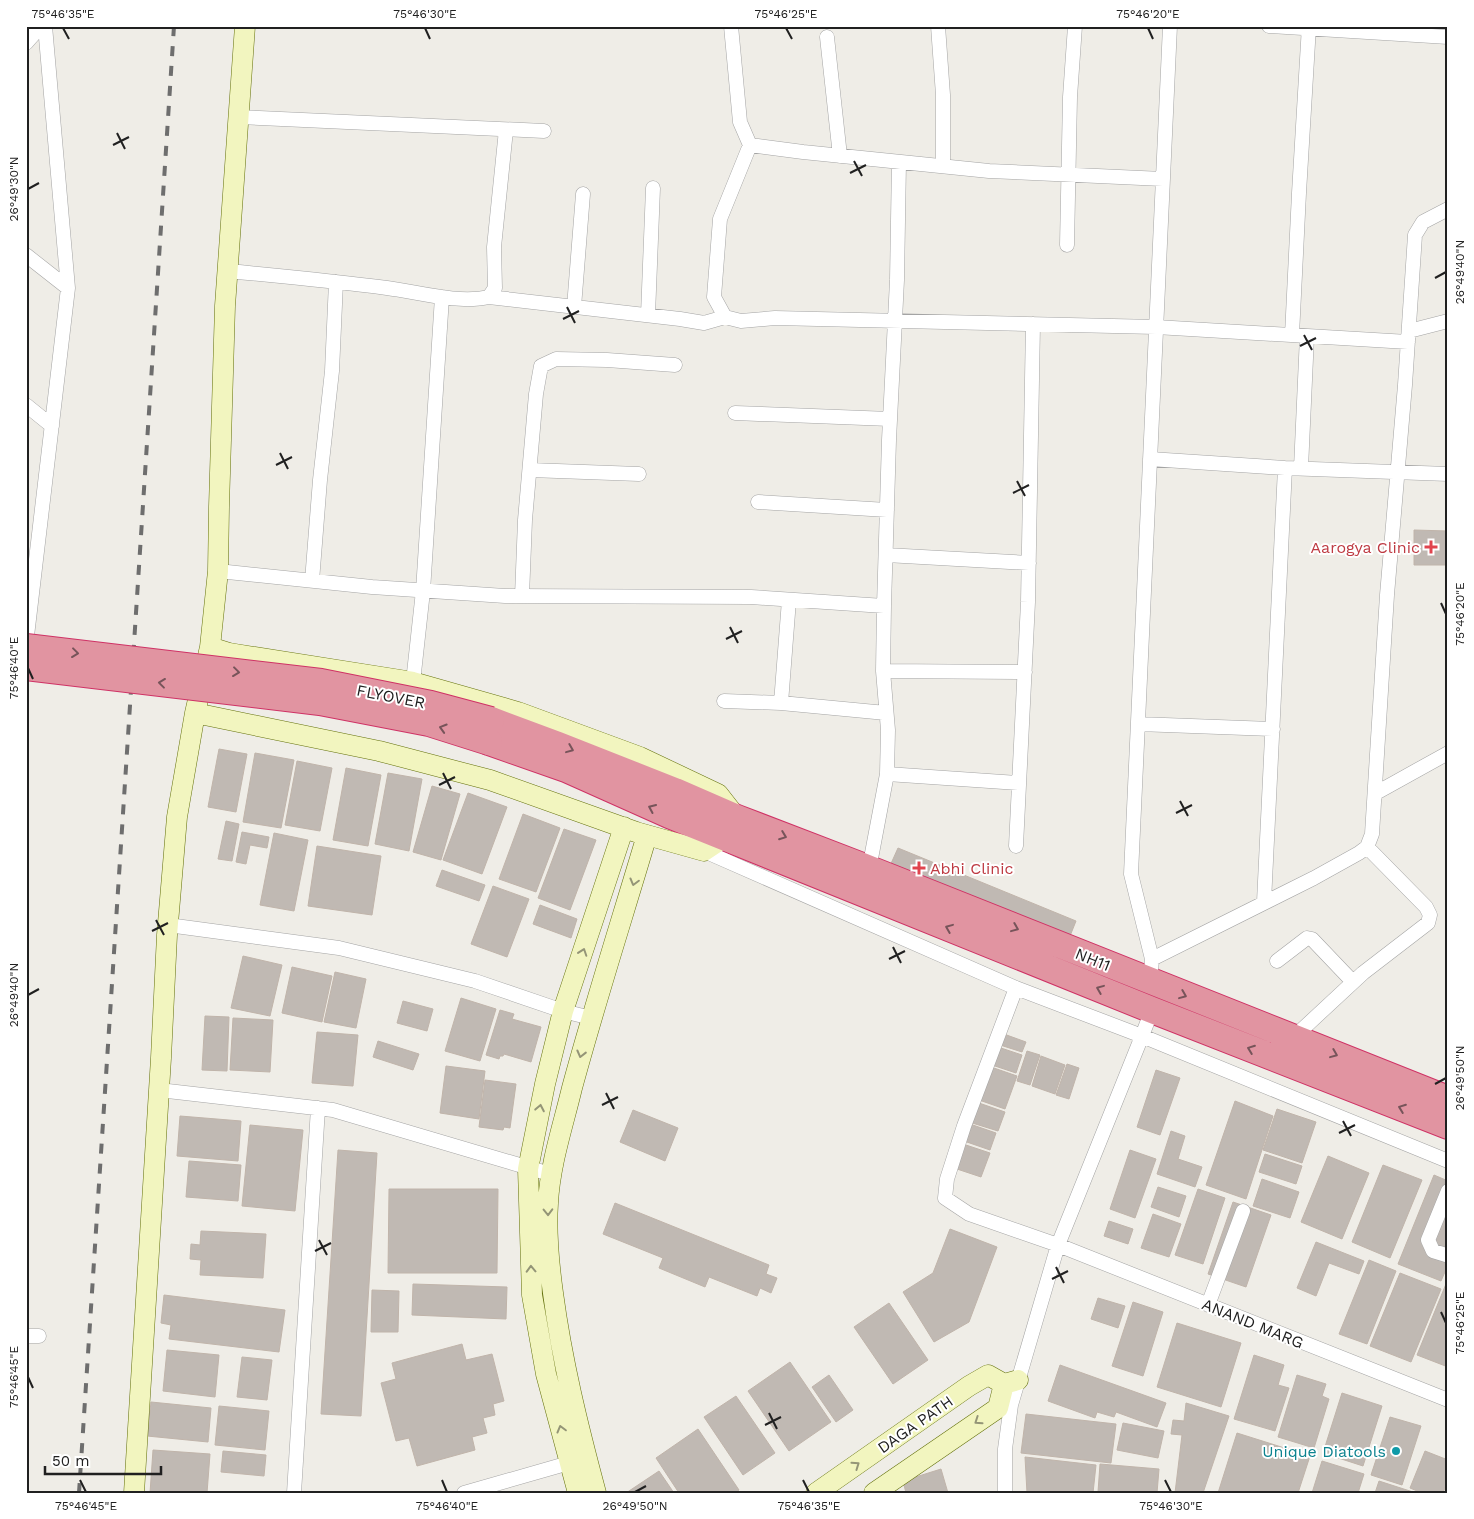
<svg xmlns="http://www.w3.org/2000/svg" width="1474" height="1519" viewBox="0 0 1474 1519" font-family="'Work Sans',sans-serif">
	<style>
		.building { fill: #c0b9b3; stroke: #c0b4aa }
		.lines { fill: none; stroke-linecap: round; stroke-linejoin: round }
		.street-casing { stroke: #a4a4a4; stroke-width: 15 }
		.secondary-casing { stroke: #64710c; stroke-width: 21 }
		.highway-casing { stroke: #cf3265; stroke-width: 28 }
		.street { stroke: #fff; stroke-width: 14 }
		.secondary { stroke: #f2f5bf; stroke-width: 20 }
		.highway { stroke: #e194a1; stroke-width: 26 }
		.rail { stroke: #6e6e6e; stroke-width: 4; stroke-dasharray: 10 10; stroke-linecap: butt }
		.highway-bridge-casing { stroke: #cf3265; stroke-width: 28; stroke-linecap: butt }
		.highway-bridge { stroke: #e194a1; stroke-width: 26 }
		.oneway { stroke: #77545a }
		.oneway2 { stroke: #949577 }
		.ticks { fill: none; stroke: #202020; stroke-width: 2 }
		.health-dot { fill: #e0444e; stroke: #fff; stroke-width: 2 }
		.culture-dot { fill: #0f9aa8; stroke: #fff; stroke-width: 2 }
		.labels { text-anchor: middle; stroke-width: 4; stroke-linejoin: round; paint-order: stroke }
		.health-label { font-size: 16px; fill: #be3a42; stroke: #fff; text-anchor: end }
		.street-label { font-size: 16px; fill: #202020; stroke: #fff }
		.culture-label { font-size: 16px; fill: #0d838f; stroke: #fff; text-anchor: end }
		.neatline { fill: none; stroke: #202020; stroke-width: 2 }
		.ticks-label { font-size: 12px; text-anchor: middle; fill: #202020 }
	</style>
	<rect width="100%" height="100%" fill="#efede7"/>
	<path class="building" d="M1414 530 1448 531V565H1414Z
		M219 749 247 754 236 812 208 807Z
		M255 753 294 760 281 828 243 822Z
		M297 761 332 768 320 831 285 825Z
		M346 768 381 775 368 846 333 840Z
		M388 773 422 779 409 851 375 844Z
		M432 786 460 794 441 860 413 852Z
		M468 793 507 807 482 874 443 860Z
		M523 814 560 828 536 892 499 879Z
		M226 821 239 824 232 861 218 859Z
		M564 829 596 840 570 910 538 898Z
		M242 832 269 837 267 848 250 845 246 864 236 862Z
		M274 833 308 840 294 911 260 905Z
		M317 846 381 856 372 915 308 906Z
		M898 848 1076 921 1068 941 889 868Z
		M442 870 485 885 479 901 436 886Z
		M493 886 529 899 507 957 471 944Z
		M540 905 577 919 571 938 533 924Z
		M243 956 282 965 270 1016 231 1008Z
		M292 967 332 976 322 1022 282 1013Z
		M335 972 366 979 356 1028 324 1022Z
		M461 998 496 1009 480 1061 445 1051Z
		M403 1001 433 1009 427 1031 397 1023Z
		M500 1010 514 1014 512 1019 541 1027 531 1062 504 1054 503 1056H500L499 1059 486 1055Z
		M205 1016 229 1017 227 1071 202 1070Z
		M233 1018 273 1020 270 1072 230 1070Z
		M317 1032 358 1035 353 1086 312 1083Z
		M1001 1033 1026 1042 1022 1052 997 1044Z
		M378 1041 419 1054 413 1070 373 1057Z
		M998 1047 1022 1055 1016 1073 992 1065Z
		M1027 1051 1040 1055 1030 1085 1017 1081Z
		M1041 1056 1065 1065 1055 1094 1032 1086Z
		M1067 1064 1079 1068 1069 1099 1056 1095Z
		M446 1066 485 1071 479 1119 440 1113Z
		M991 1067 1017 1076 1005 1109 979 1100Z
		M1156 1070 1180 1078 1160 1135 1137 1127Z
		M485 1080 516 1084 510 1128 504 1127 503 1130 479 1127Z
		M1235 1101 1273 1116 1246 1199 1206 1185Z
		M976 1102 1005 1112 998 1131 969 1122Z
		M1277 1109 1316 1122 1302 1163 1263 1150Z
		M633 1110 678 1128 665 1161 620 1142Z
		M180 1116 241 1121 238 1161 177 1156Z
		M970 1124 996 1133 990 1150 964 1141Z
		M250 1125 303 1130 295 1211 242 1206Z
		M1171 1131 1185 1136 1178 1159 1202 1167 1195 1187 1157 1174Z
		M963 1144 990 1153 981 1177 954 1168Z
		M338 1150 377 1153 361 1416 321 1414Z
		M1130 1150 1156 1159 1135 1218 1110 1209Z
		M1265 1154 1302 1166 1296 1184 1259 1172Z
		M1328 1156 1369 1173 1342 1239 1301 1222Z
		M189 1161 241 1165 238 1201 186 1197Z
		M1383 1165 1422 1180 1390 1258 1352 1242Z
		M1434 1175 1448 1181V1265L1441 1281 1398 1264Z
		M1262 1179 1299 1192 1290 1218 1253 1206Z
		M1158 1187 1186 1196 1179 1217 1151 1207Z
		M389 1189H498L497 1273H388Z
		M1198 1189 1225 1198 1203 1264 1175 1255Z
		M1233 1202 1271 1215 1246 1287 1208 1274Z
		M615 1203 769 1265 766 1274 777 1278 771 1293 760 1288 757 1296 709 1277 705 1287 659 1268 663 1258 603 1234Z
		M1153 1214 1181 1224 1169 1257 1141 1248Z
		M1109 1221 1133 1229 1128 1244 1104 1236Z
		M950 1229 997 1247 969 1322 934 1342 903 1292 933 1273Z
		M201 1231 266 1234 263 1278 200 1275 201 1260 190 1259 191 1244 200 1245Z
		M1316 1242 1364 1261 1359 1274 1329 1263 1316 1296 1297 1288Z
		M1369 1260 1396 1271 1367 1344 1339 1334Z
		M1400 1273 1441 1289 1411 1362 1370 1346Z
		M1448 1279V1367L1417 1355Z
		M413 1284 507 1287 506 1319 412 1315Z
		M372 1290 399 1291 398 1332H371Z
		M164 1295 285 1310 279 1352 169 1339 171 1325 161 1323Z
		M1098 1298 1125 1306 1118 1328 1091 1319Z
		M1133 1302 1163 1312 1143 1376 1112 1366Z
		M889 1303 928 1360 893 1384 854 1327Z
		M1177 1323 1241 1343 1221 1407 1157 1387Z
		M462 1344 466 1360 492 1354 504 1401 493 1404 495 1415 483 1418 487 1433 472 1437 475 1450 417 1466 409 1438 396 1441 381 1383 396 1379 392 1363Z
		M167 1350 219 1355 215 1397 163 1391Z
		M1254 1355 1284 1365 1278 1385 1289 1388 1275 1431 1234 1419Z
		M242 1357 272 1360 267 1400 237 1397Z
		M790 1362 831 1422 789 1451 748 1391Z
		M1060 1365 1166 1403 1157 1427 1116 1412 1114 1417 1097 1412 1095 1418 1048 1401Z
		M829 1375 853 1410 836 1422 812 1387Z
		M1297 1375 1326 1384 1322 1396 1329 1399 1314 1448 1278 1437Z
		M1342 1393 1382 1406 1363 1466 1323 1453Z
		M736 1396 775 1453 743 1475 704 1417Z
		M151 1402 211 1408 208 1442 147 1436Z
		M1186 1403 1229 1416 1203 1493H1175L1182 1435 1171 1434 1173 1420 1184 1421Z
		M219 1406 269 1411 265 1450 215 1445Z
		M1026 1414 1116 1424 1111 1463 1021 1453Z
		M1390 1417 1421 1426 1402 1485 1371 1475Z
		M1123 1423 1164 1431 1158 1458 1117 1450Z
		M698 1429 739 1490 735 1493H679L656 1458Z
		M1237 1433 1310 1456 1298 1493H1218Z
		M153 1450 210 1454 207 1493H150Z
		M223 1451 266 1455 264 1476 221 1472Z
		M1425 1451 1448 1460V1480L1443 1493H1422L1410 1488Z
		M1025 1457 1096 1465 1093 1493H1027Z
		M1322 1461 1364 1474 1358 1493H1312Z
		M1100 1464 1159 1469 1157 1493 1098 1492Z
		M941 1469 948 1493H906L903 1481Z
		M659 1471 674 1493H626Z
		M1379 1481 1413 1492 1412 1493H1375Z"/>
	<g class="lines">
		<g class="street-casing">
			<path id="street" d="M731 26 740 122 750 145 803 152 989 171 1163 179
				M938 26 943 95V166
				M1269 26 1448 37
				M827 37 840 156
				M26 43 41 26
				M238 117 544 131
				M750 145 720 219 714 297 725 317 741 321 775 318 1156 327 1408 342
				M1067 245 1070 97 1075 26
				M26 255 68 288
				M228 271C281 276 334 281 387 288 418 292 458 304 489 297L680 319 704 323 725 317
				M489 297 495 288 494 247 506 130
				M574 307 583 194
				M648 315 653 188
				M1409 331 1448 321
				M1292 335 1299 193 1309 26
				M26 405 52 426
				M735 413 890 419
				M1150 459 1285 468 1448 474
				M1301 468 1307 336
				M530 470 639 474
				M758 502 887 510
				M886 555 1029 563
				M218 571 372 587 505 596 751 597 884 606
				M312 581 320 480 332 371 336 282
				M522 596 525 520 536 394 541 366 556 359 607 360 675 365
				M789 600 781 703 886 713
				M27 636 68 288 45 26
				M883 671 1025 672
				M413 682 423 591 442 297
				M724 701 781 703
				M1138 724 1273 729
				M887 774 1019 783
				M1376 793 1448 753
				M1016 846 1028 602 1033 324
				M704 851 1016 988 1142 1036 1448 1161
				M869 869 887 774 888 730 883 671 884 606 889 440 897 280 899 162
				M1264 902 1285 468
				M168 925 339 948 475 981 563 1011 591 1018
				M1152 959 1314 878 1359 853 1367 847 1372 834 1387 595 1405 385 1415 235 1423 222 1448 209
				M1277 961 1307 938 1312 939 1353 982
				M1150 985 1152 959 1131 874 1170 26
				M1016 988 964 1126 947 1179 945 1198 969 1214 1058 1245 1448 1400
				M1293 1038 1363 973 1428 923 1430 915 1426 907 1367 847
				M159 1090 333 1110 550 1174
				M1448 1191 1428 1240 1433 1251 1446 1255 1448 1254
				M1208 1305 1243 1211
				M26 1336H39
				M294 1493 318 1108
				M464 1493 576 1461
				M1005 1493V1449L1011 1405 1058 1245 1142 1036 1152 1010 1151 1006"/>
		</g>
		<g class="secondary-casing">
			<path id="secondary" d="M210 647 229 653 413 682 518 712 640 757 718 794 736 817
				M195 713 379 751 490 780 636 832 704 851 725 837
				M134 1493 161 1058 167 935 177 817 195 713 210 647 218 571 219 507 225 306 245 26
				M578 1493 546 1374 532 1295 528 1169 545 1084 563 1011 624 827
				M596 1493C578 1426 562 1361 553 1293 549 1264 546 1233 548 1203 550 1164 563 1126 572 1088 595 1003 622 919 647 835
				M816 1493 969 1386 988 1375 1004 1384 1018 1380
				M874 1493 998 1408 1004 1384"/>
		</g>
		<g class="highway-casing">
			<path id="highway" d="M491 720 558 745 675 791 737 818 857 864 1448 1099
				M489 742 566 769 669 815 1152 1010 1448 1126"/>
		</g>
		<use href="#street" class="street"/>
		<use href="#secondary" class="secondary"/>
		<use href="#highway" class="highway"/>
		<path class="rail" d="M79 1493 174 26"/>
		<g class="highway-bridge-casing">
			<path id="highway-bridge" d="M26 647 321 682 431 704 491 720
				M26 667 320 702 429 723 489 742"/>
		</g>
		<use href="#highway-bridge" class="highway-bridge"/>
	</g>
	<defs><path id="oneway-chevron" d="M-2-3.5L2.5 0L-2 3.5" fill="none" stroke-width="1.6" stroke-linecap="round" stroke-linejoin="round" transform="scale(1.25)"/></defs>
	<g class="oneway">
		<use href="#oneway-chevron" transform="translate(75 653) rotate(7)"/>
		<use href="#oneway-chevron" transform="translate(236 672) rotate(7)"/>
		<use href="#oneway-chevron" transform="translate(162 683) rotate(-173)"/>
		<use href="#oneway-chevron" transform="translate(443 728) rotate(-163)"/>
		<use href="#oneway-chevron" transform="translate(570 749) rotate(22)"/>
		<use href="#oneway-chevron" transform="translate(652 808) rotate(-156)"/>
		<use href="#oneway-chevron" transform="translate(783 836) rotate(21)"/>
		<use href="#oneway-chevron" transform="translate(949 928) rotate(-158)"/>
		<use href="#oneway-chevron" transform="translate(1015 928) rotate(22)"/>
		<use href="#oneway-chevron" transform="translate(1100 989) rotate(-158)"/>
		<use href="#oneway-chevron" transform="translate(1183 995) rotate(22)"/>
		<use href="#oneway-chevron" transform="translate(1251 1049) rotate(-159)"/>
		<use href="#oneway-chevron" transform="translate(1334 1054) rotate(22)"/>
		<use href="#oneway-chevron" transform="translate(1402 1108) rotate(-159)"/>
	</g>
	<g class="oneway2">
		<use href="#oneway-chevron" transform="translate(634 882) rotate(105)"/>
		<use href="#oneway-chevron" transform="translate(583 952) rotate(-71)"/>
		<use href="#oneway-chevron" transform="translate(581 1054) rotate(104)"/>
		<use href="#oneway-chevron" transform="translate(540 1108) rotate(-79)"/>
		<use href="#oneway-chevron" transform="translate(548 1212) rotate(89)"/>
		<use href="#oneway-chevron" transform="translate(531 1269) rotate(-92)"/>
		<use href="#oneway-chevron" transform="translate(978 1421) rotate(146)"/>
		<use href="#oneway-chevron" transform="translate(561 1429) rotate(-105)"/>
		<use href="#oneway-chevron" transform="translate(856 1465) rotate(-35)"/>
	</g>
	<path class="ticks" d="M63 28 69 39M425 28 430 39M786 28 792 39M1148 28 1153 39M117 133 125 149M113 145 129 137M854 161 862 176M850 173 866 165M28 189 39 183M1435 278 1446 272M567 307 575 323M563 319 579 311M1304 335 1312 350M1300 346 1316 338M280 453 288 469M276 465 292 457M1017 481 1025 496M1013 493 1029 485M1441 603 1446 614M730 627 738 643M726 639 742 631M28 668 33 679M443 773 451 789M439 785 455 777M1180 801 1188 816M1176 813 1192 805M156 920 164 935M152 931 168 923M893 947 901 963M889 959 905 951M28 995 39 989M1435 1084 1446 1078M606 1093 614 1109M602 1105 618 1097M1343 1121 1351 1136M1339 1133 1355 1125M319 1240 327 1255M315 1251 331 1243M1056 1267 1064 1283M1052 1279 1068 1271M1441 1312 1446 1323M28 1377 33 1388M769 1413 777 1429M765 1425 781 1417M80 1480 86 1492M442 1480 447 1492M803 1480 809 1492M1165 1480 1171 1492M635 1492 646 1486"/>
	<g class="health-dot">
		<path d="M1428.5 539.5h5v5h5v5h-5v5h-5v-5h-5v-5h5z"/>
		<path d="M916.5 860.5h5v5h5v5h-5v5h-5v-5h-5v-5h5z"/>
	</g>
	<circle class="culture-dot" cx="1396" cy="1451" r="5"/>
	<g class="labels">
		<g class="health-label">
			<text x="1420" y="553">Aarogya Clinic</text>
			<text x="930" y="874" text-anchor="start">Abhi Clinic</text>
		</g>
		<g class="street-label">
			<text transform="translate(391 696) rotate(11)" y="6">FLYOVER</text>
			<text transform="translate(1093 959) rotate(22)" y="6">NH11</text>
			<text transform="translate(1253 1323) rotate(22)" y="6">ANAND MARG</text>
			<text transform="translate(915 1424) rotate(-35)" y="6">DAGA PATH</text>
		</g>
		<g class="culture-label">
			<text x="1386" y="1457">Unique Diatools</text>
		</g>
	</g>
	<rect width="1474" height="1519" fill="none" stroke="#ffffff" stroke-width="55"/>
	<path d="M45 1466v8h116v-8" fill="none" stroke="#202020" stroke-width="2.5"/>
	<text x="52" y="1466" font-size="15" fill="#202020" stroke="#ffffff" stroke-width="4" paint-order="stroke">50 m</text>
	<rect x="28" y="28" width="1418" height="1464" class="neatline"/>
	<g class="ticks-label">
		<text x="63" y="18">75°46'35"E</text>
		<text x="425" y="18">75°46'30"E</text>
		<text x="786" y="18">75°46'25"E</text>
		<text x="1148" y="18">75°46'20"E</text>
		<text transform="translate(14 189) rotate(-90)" y="4">26°49'30"N</text>
		<text transform="translate(1460 272) rotate(-90)" y="4">26°49'40"N</text>
		<text transform="translate(1460 614) rotate(-90)" y="4">75°46'20"E</text>
		<text transform="translate(14 668) rotate(-90)" y="4">75°46'40"E</text>
		<text transform="translate(14 995) rotate(-90)" y="4">26°49'40"N</text>
		<text transform="translate(1460 1078) rotate(-90)" y="4">26°49'50"N</text>
		<text transform="translate(1460 1323) rotate(-90)" y="4">75°46'25"E</text>
		<text transform="translate(14 1377) rotate(-90)" y="4">75°46'45"E</text>
		<text x="86" y="1510">75°46'45"E</text>
		<text x="447" y="1510">75°46'40"E</text>
		<text x="635" y="1510">26°49'50"N</text>
		<text x="809" y="1510">75°46'35"E</text>
		<text x="1171" y="1510">75°46'30"E</text>
	</g>
</svg>
